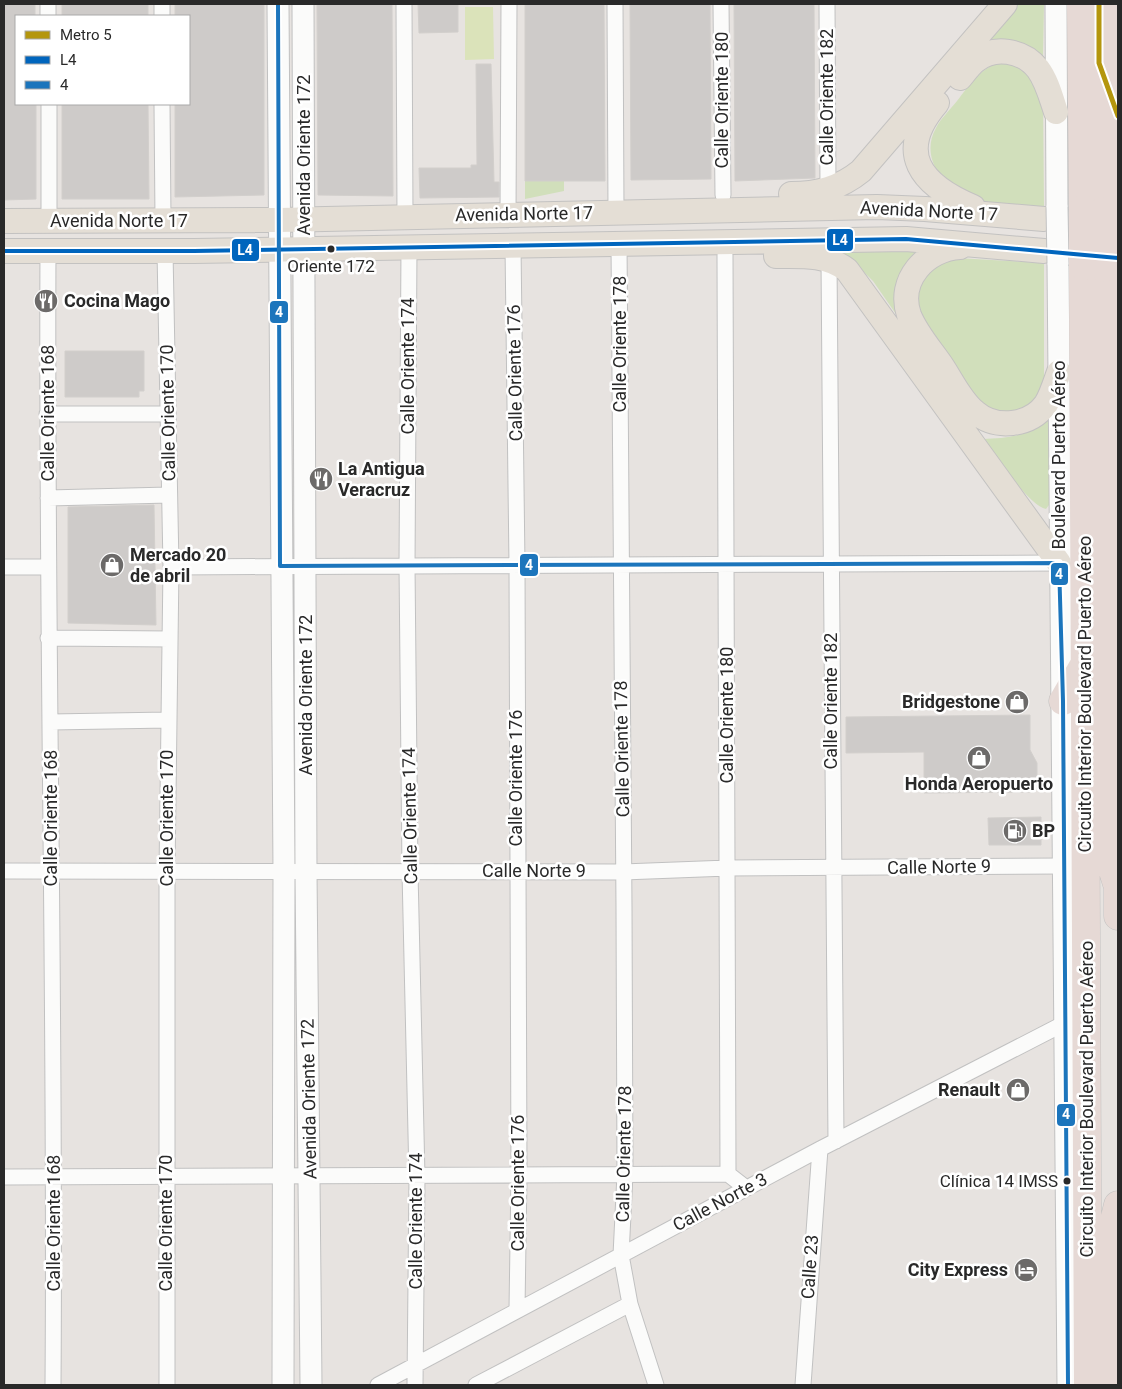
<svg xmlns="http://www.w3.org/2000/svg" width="1122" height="1389" viewBox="0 0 1122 1389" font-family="Roboto,sans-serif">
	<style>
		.green { fill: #d1dfbb }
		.pitch { fill: #dbe3ba }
		.building { fill: #cecbc9; stroke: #d2cfcc }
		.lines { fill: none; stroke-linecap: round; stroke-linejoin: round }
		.street-casing { stroke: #c1c1c1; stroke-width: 17 }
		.secondary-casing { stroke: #c1c1c1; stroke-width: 23 }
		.primary-casing { stroke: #c3c2c1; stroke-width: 26 }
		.highway-casing { stroke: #c3c2c1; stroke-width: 29 }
		.street { stroke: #fbfbfa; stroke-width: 15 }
		.secondary { stroke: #fbfbfa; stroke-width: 21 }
		.primary { stroke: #e4ded5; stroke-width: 24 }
		.highway { stroke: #e6d9d5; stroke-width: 28 }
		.secondary-bridge-casing { stroke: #c1c1c1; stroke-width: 23; stroke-linecap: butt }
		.highway-bridge-casing { stroke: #c3c2c1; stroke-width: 29; stroke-linecap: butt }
		.secondary-bridge { stroke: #fbfbfa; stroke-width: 21 }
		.highway-bridge { stroke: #e6d9d5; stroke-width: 28 }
		.bus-1-casing { stroke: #fff; stroke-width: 8 }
		.bus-2-casing { stroke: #fff; stroke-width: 8 }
		.bus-1 { stroke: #0065bd; stroke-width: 4 }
		.bus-2 { stroke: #1c75bc; stroke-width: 4 }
		.metro-1-casing { stroke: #fff; stroke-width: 9 }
		.metro-1 { stroke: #b4960e; stroke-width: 5 }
		.bus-dot { fill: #292929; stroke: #fff; stroke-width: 2 }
		.labels { text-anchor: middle; stroke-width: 5; stroke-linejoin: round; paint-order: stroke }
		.bus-label { font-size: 17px; fill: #292929; stroke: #fff }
		.street-label { font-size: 18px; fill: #292929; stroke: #fff }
		.poi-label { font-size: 18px; font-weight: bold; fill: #292929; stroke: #fff; text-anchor: start }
		.line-badge { stroke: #fff; stroke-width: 2 }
		.badge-label { font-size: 14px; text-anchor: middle; font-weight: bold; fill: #fff }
	</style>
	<rect width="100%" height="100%" fill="#e7e3e0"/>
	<path class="green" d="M1017 4H1044L1043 57 978 51Z
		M1005 61 1026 65 1043 96 1044 207C1025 205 977 204 961 195 939 182 921 154 936 128 941 118 950 110 957 101 971 83 982 66 1005 61Z
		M525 181H564V191L525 199Z
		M835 244H928L905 327 873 281Z
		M957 258 1044 263V378L1039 395 1020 413C1013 413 1004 415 997 413 979 409 963 380 953 366 936 342 901 305 928 275 937 265 944 260 957 258Z
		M1049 415V505L1046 509C1029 506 994 454 983 439 1009 438 1033 436 1049 415Z"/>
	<path class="pitch" d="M465 7H493L494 59 465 60Z"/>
	<path class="building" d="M4 4H35V16H16V104H36V199L4 200Z
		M62 4H148V16H62Z
		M175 4H264V195L175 197V104H189V16H175Z
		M317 4H392L393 196 318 195Z
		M418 4H458V32L419 33Z
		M525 4H604L605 181H525Z
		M630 4H710L711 179 631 180Z
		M734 4H814L815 178 735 181Z
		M476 64H491L494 182H499V197L420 198 419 168H471V165H477Z
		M62 104H148L149 199H62Z
		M65 351H144V391H139V397H65Z
		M154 505 156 625 68 623V507Z
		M1030 715V750L1037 763V787L1030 792 924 793V752L846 753V717Z
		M1041 817V845H989L988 818Z"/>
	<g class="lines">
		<g class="street-casing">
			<path id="street" d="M48 4V16
				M162 4V16
				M404 4 405 217
				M615 4 616 212
				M721 4 723 195
				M827 4 828 190
				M49 104V221
				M162 104 163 220
				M508 215 509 4
				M619 243 624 907 625 1174 621 1255 630 1304 656 1385
				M513 246 517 565 519 1175 517 1309
				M409 247 407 565 410 872 417 1177 415 1385
				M48 251C46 629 56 1007 53 1385
				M165 251 171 567 167 873V1385
				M725 255 728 1174
				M829 260 836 1141
				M47 414H167
				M48 498 169 495
				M4 567H47
				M171 567 1059 563
				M48 638 170 639
				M51 722 168 720
				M4 871 623 872 728 868 1064 866
				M4 1177 728 1174 746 1188
				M378 1385 820 1149 1065 1023
				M476 1385 630 1304
				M803 1385 820 1149"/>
		</g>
		<g class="secondary-casing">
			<path id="secondary" d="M278 4 284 871 283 1385
				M303 4 306 872 311 1385
				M1056 4 1057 207
				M1058 263 1068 1385"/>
		</g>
		<g class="primary-casing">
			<path id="primary" d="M960 78C965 72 969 66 975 61 994 45 1023 50 1038 69 1047 81 1051 97 1056 112
				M937 103C894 153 921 185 973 207
				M791 194C818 194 840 188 861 171L1005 4
				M4 221 279 220 877 207 925 209 1044 219
				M960 247C926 249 897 280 909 315 916 333 931 350 942 366 952 381 961 401 975 412 996 430 1030 426 1046 404 1052 394 1055 383 1059 372
				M4 251H194L906 239 1044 251
				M776 256C802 256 826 254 847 270L1059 563"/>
		</g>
		<g class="highway-casing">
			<path id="highway" d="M1081 4 1083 209
				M1103 4V211
				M1083 266 1088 1385
				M1104 268 1107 852 1118 887V916
				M1063 701 1085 663
				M1111 1385 1110 1238 1118 1205"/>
		</g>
		<use href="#street" class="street"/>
		<use href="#secondary" class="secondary"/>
		<use href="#primary" class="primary"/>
		<use href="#highway" class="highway"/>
		<g class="secondary-bridge-casing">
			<path id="secondary-bridge" d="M1057 207 1058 263"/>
		</g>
		<g class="highway-bridge-casing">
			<path id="highway-bridge" d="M1083 209V266
				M1103 211 1104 268"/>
		</g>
		<use href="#secondary-bridge" class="secondary-bridge"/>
		<use href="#highway-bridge" class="highway-bridge"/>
		<g class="bus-1-casing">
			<path id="bus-1" d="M4 251H194L906 239 1118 258"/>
		</g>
		<g class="bus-2-casing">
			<path id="bus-2" d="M278 4 280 566 1059 563 1063 701 1068 1385"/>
		</g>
		<use href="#bus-1" class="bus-1"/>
		<use href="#bus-2" class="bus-2"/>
		<g class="metro-1-casing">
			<path id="metro-1" d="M1099 4V63L1118 116"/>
		</g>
		<use href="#metro-1" class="metro-1"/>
	</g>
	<defs>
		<g id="restaurant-disc" transform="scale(1.25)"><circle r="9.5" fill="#6c6a69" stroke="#fff"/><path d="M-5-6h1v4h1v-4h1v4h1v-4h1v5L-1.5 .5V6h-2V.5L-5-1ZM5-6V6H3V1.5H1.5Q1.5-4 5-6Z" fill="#fff"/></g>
		<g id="shop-disc" transform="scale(1.25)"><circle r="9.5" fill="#6c6a69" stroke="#fff"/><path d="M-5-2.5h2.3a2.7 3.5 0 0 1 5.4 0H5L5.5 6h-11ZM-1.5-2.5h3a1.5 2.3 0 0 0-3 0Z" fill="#fff"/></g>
		<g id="fuel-disc" transform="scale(1.25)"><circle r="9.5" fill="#6c6a69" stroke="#fff"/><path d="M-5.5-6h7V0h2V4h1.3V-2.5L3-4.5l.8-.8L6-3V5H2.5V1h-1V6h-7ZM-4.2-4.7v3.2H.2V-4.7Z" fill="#fff"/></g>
		<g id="hotel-disc" transform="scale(1.25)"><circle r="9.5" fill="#6c6a69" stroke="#fff"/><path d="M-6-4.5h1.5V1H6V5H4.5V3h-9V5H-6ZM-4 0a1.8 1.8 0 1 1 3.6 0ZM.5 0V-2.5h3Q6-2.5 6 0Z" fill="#fff"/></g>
	</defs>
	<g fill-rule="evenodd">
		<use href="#restaurant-disc" x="46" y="301"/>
		<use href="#restaurant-disc" x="321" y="479"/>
		<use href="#shop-disc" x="112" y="565"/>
		<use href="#shop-disc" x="1017" y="702"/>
		<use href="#shop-disc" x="979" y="758"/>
		<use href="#fuel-disc" x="1015" y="831"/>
		<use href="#shop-disc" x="1018" y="1090"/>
		<use href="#hotel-disc" x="1026" y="1270"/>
	</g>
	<g class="bus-dot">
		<circle cx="331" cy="249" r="4.5"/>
		<circle cx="1067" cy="1181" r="4.5"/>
	</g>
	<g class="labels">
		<g class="bus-label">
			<text x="331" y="272">Oriente 172</text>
			<text x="1058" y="1187" text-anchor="end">Clínica 14 IMSS</text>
		</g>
		<g class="street-label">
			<text transform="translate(827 97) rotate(-90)" y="6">Calle Oriente 182</text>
			<text transform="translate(722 100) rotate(-90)" y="6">Calle Oriente 180</text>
			<text transform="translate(304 155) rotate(-90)" y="6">Avenida Oriente 172</text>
			<text transform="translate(929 211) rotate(3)" y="6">Avenida Norte 17</text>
			<text transform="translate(524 214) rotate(-1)" y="6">Avenida Norte 17</text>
			<text x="119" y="227">Avenida Norte 17</text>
			<text transform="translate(620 344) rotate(-90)" y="6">Calle Oriente 178</text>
			<text transform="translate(408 366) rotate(-90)" y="6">Calle Oriente 174</text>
			<text transform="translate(515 373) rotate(-91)" y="6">Calle Oriente 176</text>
			<text transform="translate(48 413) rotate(-90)" y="6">Calle Oriente 168</text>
			<text transform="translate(168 413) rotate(-91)" y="6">Calle Oriente 170</text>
			<text transform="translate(1059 455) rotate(-90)" y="6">Boulevard Puerto Aéreo</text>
			<text transform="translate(1085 694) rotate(-90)" y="6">Circuito Interior Boulevard Puerto Aéreo</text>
			<text transform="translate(306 695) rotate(-90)" y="6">Avenida Oriente 172</text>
			<text transform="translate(831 701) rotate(-90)" y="6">Calle Oriente 182</text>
			<text transform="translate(727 715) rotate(-90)" y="6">Calle Oriente 180</text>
			<text transform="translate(622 749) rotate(-91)" y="6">Calle Oriente 178</text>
			<text transform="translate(516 778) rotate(-90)" y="6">Calle Oriente 176</text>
			<text transform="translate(410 816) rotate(-91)" y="6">Calle Oriente 174</text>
			<text transform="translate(51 818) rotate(-90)" y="6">Calle Oriente 168</text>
			<text transform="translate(167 818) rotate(-90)" y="6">Calle Oriente 170</text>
			<text transform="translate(939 867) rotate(-1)" y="6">Calle Norte 9</text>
			<text x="534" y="877">Calle Norte 9</text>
			<text transform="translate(309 1099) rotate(-91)" y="6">Avenida Oriente 172</text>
			<text transform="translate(1087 1099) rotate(-90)" y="6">Circuito Interior Boulevard Puerto Aéreo</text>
			<text transform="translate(624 1154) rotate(-89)" y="6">Calle Oriente 178</text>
			<text transform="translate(518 1183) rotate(-90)" y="6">Calle Oriente 176</text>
			<text transform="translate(720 1202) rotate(-28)" y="6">Calle Norte 3</text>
			<text transform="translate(416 1221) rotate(-90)" y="6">Calle Oriente 174</text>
			<text transform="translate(54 1223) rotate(-90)" y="6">Calle Oriente 168</text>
			<text transform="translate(166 1223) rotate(-90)" y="6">Calle Oriente 170</text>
			<text transform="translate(810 1267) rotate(-86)" y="6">Calle 23</text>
		</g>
		<g class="poi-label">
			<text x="64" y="307">Cocina Mago</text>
			<text x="338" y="475">La Antigua<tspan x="338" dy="21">Veracruz</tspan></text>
			<text x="130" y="561">Mercado 20<tspan x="130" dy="21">de abril</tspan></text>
			<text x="1000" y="708" text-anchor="end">Bridgestone</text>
			<text x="979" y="790" text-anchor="middle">Honda Aeropuerto</text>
			<text x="1032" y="837">BP</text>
			<text x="1000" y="1096" text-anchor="end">Renault</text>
			<text x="1008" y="1276" text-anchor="end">City Express</text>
		</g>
	</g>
	<g class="line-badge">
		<rect x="826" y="228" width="28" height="24" rx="5" fill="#0065bd"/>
		<rect x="231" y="238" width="29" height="24" rx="5" fill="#0065bd"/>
		<rect x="269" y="300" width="20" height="24" rx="5" fill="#1c75bc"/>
		<rect x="519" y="553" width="20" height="24" rx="5" fill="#1c75bc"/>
		<rect x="1050" y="562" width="19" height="24" rx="5" fill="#1c75bc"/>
		<rect x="1056" y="1103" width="20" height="24" rx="5" fill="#1c75bc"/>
	</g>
	<g class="badge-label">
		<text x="840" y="245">L4</text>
		<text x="245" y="255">L4</text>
		<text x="279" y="317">4</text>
		<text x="529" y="570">4</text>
		<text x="1059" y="579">4</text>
		<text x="1066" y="1119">4</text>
	</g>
	<rect width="1122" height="1389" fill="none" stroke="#292929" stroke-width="10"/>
	<rect x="15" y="15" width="175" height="90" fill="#ffffff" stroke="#a9a9a9"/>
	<rect x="25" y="31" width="25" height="8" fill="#b4960e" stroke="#a9a9a9"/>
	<text x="60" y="40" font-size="15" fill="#292929">Metro 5</text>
	<rect x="25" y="56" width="25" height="8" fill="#0065bd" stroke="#a9a9a9"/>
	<text x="60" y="65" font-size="15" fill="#292929">L4</text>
	<rect x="25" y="81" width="25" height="8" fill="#1c75bc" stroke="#a9a9a9"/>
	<text x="60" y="90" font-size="15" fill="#292929">4</text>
</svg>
